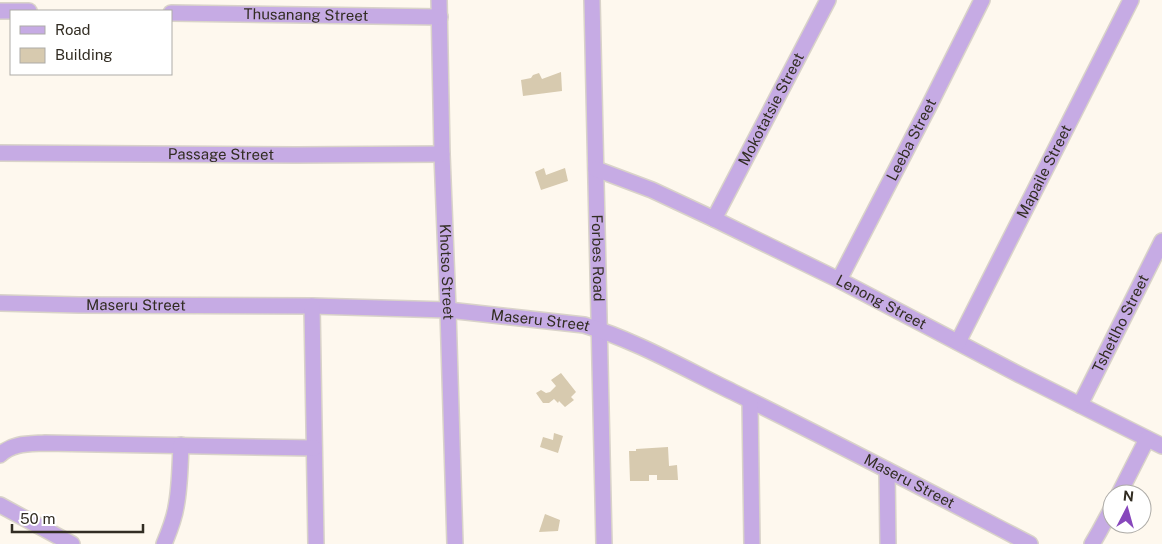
<svg xmlns="http://www.w3.org/2000/svg" width="1162" height="544" viewBox="0 0 1162 544" font-family="'Public Sans',sans-serif">
	<style>
		.building { fill: #d7caaf }
		.lines { fill: none; stroke-linecap: round; stroke-linejoin: round }
		.minor-casing { stroke: #d9d3c9; stroke-width: 18 }
		.minor { stroke: #c6abe4; stroke-width: 15 }
		.labels { text-anchor: middle; stroke-width: 4; stroke-linejoin: round; paint-order: stroke }
		.street-label { font-size: 15px; fill: #322d23; stroke: #fff }
	</style>
	<rect width="100%" height="100%" fill="#fef8ee"/>
	<path class="building" d="M561 72 562 91 523 96 521 80 531 78 533 75 539 73 542 79Z
		M544 168 546 175 565 168 568 181 541 190 535 172Z
		M561 373 576 392 571 397 574 400 565 407 559 401 558 403 554 399 549 403H543L536 393 541 390 546 393 550 392 556 386 551 380Z
		M554 433 563 436 558 453 540 447 543 437 553 440Z
		M668 447 669 466 677 465 678 480H657V475H649V481H630L629 451H636V449Z
		M545 514 560 520 558 531 539 532Z"/>
	<g class="lines">
		<g class="minor-casing">
			<g id="minor">
				<path id="s1" d="M439 0 442 154 448 310 455 544"/>
				<path id="s2" d="M592 0 604 544"/>
				<path d="M0 11H29"/>
				<path id="s3" d="M171 13 440 17"/>
				<path id="s4" d="M0 153 296 155 442 154"/>
				<path id="s5" d="M596 169 652 190 714 219 839 280 1020 375 1162 446"/>
				<path id="s6" d="M714 219 828 0"/>
				<path id="s7" d="M839 280 929 106 982 0"/>
				<path id="s8" d="M0 303 79 305 312 306 448 310 584 325C635 340 685 369 733 392 833 441 932 493 1030 544"/>
				<path d="M312 306 316 544"/>
				<path id="s9" d="M958 342 1131 0"/>
				<path d="M750 401 752 544"/>
				<path id="s10" d="M1080 405 1162 241"/>
				<path d="M0 455C12 443 29 444 45 443L314 448"/>
				<path d="M887 470 888 544"/>
				<path d="M1119 494 1147 439"/>
				<path d="M0 505 72 544"/>
				<path d="M164 544C169 532 174 520 176 507 180 487 180 465 181 445"/>
				<path d="M1092 544 1099 532 1112 508"/>
			</g>
		</g>
		<use href="#minor" class="minor"/>
	</g>
	<g class="labels">
		<g class="street-label">
			<text dy="5" stroke="none"><textPath href="#s3" startOffset="135">Thusanang Street</textPath></text>
			<text dy="5" stroke="none"><textPath href="#s6" startOffset="124">Mokotatsie Street</textPath></text>
			<text dy="5" stroke="none"><textPath href="#s7" startOffset="158">Leeba Street</textPath></text>
			<text dy="5" stroke="none"><textPath href="#s4" startOffset="221">Passage Street</textPath></text>
			<text dy="5" stroke="none"><textPath href="#s9" startOffset="191">Mapaile Street</textPath></text>
			<text dy="5" stroke="none"><textPath href="#s2" startOffset="258">Forbes Road</textPath></text>
			<text dy="5" stroke="none"><textPath href="#s1" startOffset="272">Khotso Street</textPath></text>
			<text dy="5" stroke="none"><textPath href="#s5" startOffset="315">Lenong Street</textPath></text>
			<text dy="5" stroke="none"><textPath href="#s8" startOffset="136">Maseru Street</textPath></text>
			<text dy="5" stroke="none"><textPath href="#s8" startOffset="541">Maseru Street</textPath></text>
			<text dy="5" stroke="none"><textPath href="#s10" startOffset="91">Tshetlho Street</textPath></text>
			<text dy="5" stroke="none"><textPath href="#s8" startOffset="946">Maseru Street</textPath></text>
		</g>
	</g>
	<rect x="10" y="10" width="162" height="65" fill="#ffffff" stroke="#adaba7"/>
	<rect x="20" y="26" width="25" height="8" fill="#c6abe4" stroke="#adaba7"/>
	<text x="55" y="35" font-size="15" fill="#322d23">Road</text>
	<rect x="20" y="48" width="25" height="15" fill="#d7caaf" stroke="#adaba7"/>
	<text x="55" y="60" font-size="15" fill="#322d23">Building</text>
	<g transform="translate(1127 509) rotate(6)"><circle r="24" fill="#ffffff" stroke="#adaba7"/>
	<path d="M0-4L9 19L0 12L-9 19Z" fill="#8747bc"/>
	<text y="-8" font-size="14" font-weight="bold" text-anchor="middle" fill="#322d23">N</text>
	</g>
	<path d="M12 524v8h131v-8" fill="none" stroke="#322d23" stroke-width="2.5"/>
	<text x="20" y="524" font-size="15" fill="#322d23" stroke="#ffffff" stroke-width="4" paint-order="stroke">50 m</text>
</svg>
